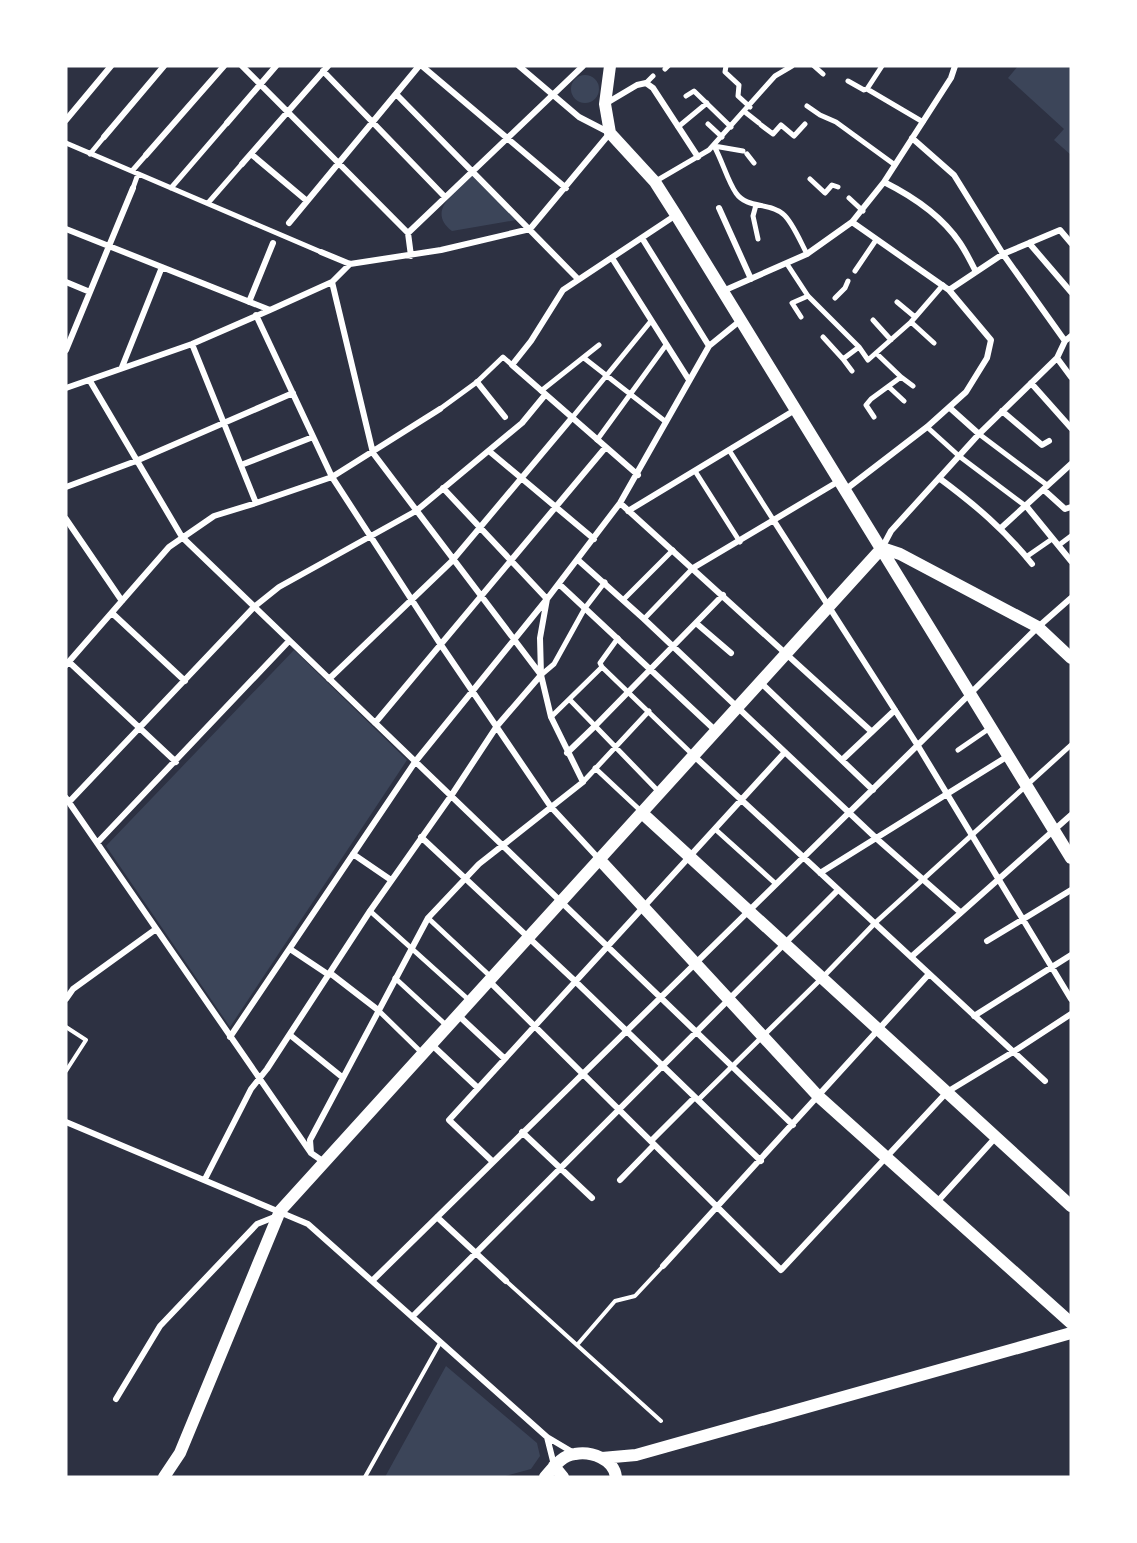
<svg xmlns="http://www.w3.org/2000/svg" width="1137" height="1543" viewBox="0 0 1137 1543" font-family="Lato,sans-serif">
	<style>
		.green { fill: #3c4559 }
		.lines { fill: none; stroke-linecap: round; stroke-linejoin: round }
		.service { stroke: #fff; stroke-width: 4 }
		.pedestrian { stroke: #fff; stroke-width: 5 }
		.minor { stroke: #fff; stroke-width: 6 }
		.secondary { stroke: #fff; stroke-width: 12 }
	</style>
	<rect width="100%" height="100%" fill="#2d3142"/>
	<path class="green" d="M1018 66H1071V155L1054 140 1064 129 1008 78Z
		M571 89a14 14 0 1 1 28 0a14 14 0 1 1-28 0Z
		M473 175 516 220 452 231C425 210 457 192 473 175Z
		M294 650 407 760 230 1027 106 846Z
		M446 1366 537 1443 540 1456 531 1469 502 1477H385Z"/>
	<g class="lines">
		<path class="service" d="M66 1027 86 1040 66 1071
			M506 1281 661 1421
			M577 1345 615 1301 635 1296 663 1266
			M365 1477 440 1343"/>
		<path class="pedestrian" d="M726 66 725 72 739 85 738 96 750 107
			M814 66 823 74
			M665 69 668 66
			M848 81 864 90 867 89 923 122
			M646 83 653 76
			M867 89 882 66
			M686 96 694 91 731 127
			M807 106 820 115 836 122 895 165
			M745 112 759 123
			M708 124 722 137
			M761 125 773 134 781 125 794 136 805 124
			M678 127 707 103
			M66 143 321 252
			M714 146C722 160 728 182 736 193 747 209 769 202 783 214 792 221 801 243 807 254
			M714 146 743 151
			M90 154 104 137
			M747 154 754 163
			M132 171 146 155
			M810 179 825 193 832 185 838 187
			M656 181 709 150 775 76 792 66
			M133 188 138 174
			M171 188 227 123
			M849 198 863 211
			M208 203 242 164
			M756 205 753 216 758 239
			M787 264 808 296 859 347 868 360 911 322 943 285
			M855 271 876 240
			M835 298 845 288 848 281
			M897 302 915 317
			M801 317 792 303 808 296
			M873 320 891 340
			M911 322 934 343
			M823 337 843 359 859 347
			M584 358 666 422
			M843 359 852 371
			M901 377 913 386
			M889 387 904 401
			M541 391 599 345
			M440 409 477 382 503 357 512 365
			M874 417 866 405 871 399 901 377 876 353
			M571 419 651 321
			M927 427 959 456 1027 507
			M979 434 1047 485
			M597 440 666 345
			M729 450 774 521
			M695 471 740 542
			M1059 545 1071 536
			M1026 557 1052 539
			M623 600 673 550
			M644 619 693 568
			M602 667 693 755
			M541 675 554 664 585 608 605 582
			M570 700 660 793
			M551 717 602 667 600 663 618 638
			M958 750 990 728
			M595 768 642 812
			M583 782 649 711
			M715 829 776 884
			M370 911 470 1001
			M428 918 491 977
			M395 978 447 1026
			M378 1010 422 1053
			M698 1100 822 978 875 923 1071 745"/>
		<path class="minor" d="M242 66 408 233
			M422 66 566 188
			M519 66 579 117 610 133 530 229
			M323 71 445 197
			M396 94 578 279
			M605 104 637 85 646 83 653 88 698 157
			M66 120 111 66
			M227 123 276 66
			M104 137 164 66
			M912 138 954 175 1003 254 1065 341
			M251 154 307 201
			M146 155 224 66
			M242 164 328 66
			M884 182C912 196 942 216 960 243 966 252 971 262 976 272
			M719 208 751 279
			M289 223 419 66
			M66 229 270 310
			M408 233 583 66
			M408 233 411 256
			M642 238 709 346
			M1029 243 1071 292
			M321 252 350 264 441 250 530 229
			M612 258 689 380
			M66 282 90 292
			M949 290 1003 254 1060 230 1071 243
			M723 291 807 254 852 222 884 182 951 78 955 66
			M249 302 273 243
			M256 315 332 477 441 645 551 807 600 860
			M192 344 256 503
			M66 350 133 188
			M1057 358 1071 377
			M122 367 162 267
			M90 381 182 537 793 1125
			M477 382 505 417
			M1031 383 1071 428
			M66 388 192 344 270 310 332 282 350 264
			M950 408 979 434
			M1002 411 1042 445 1049 441
			M489 451 594 539
			M241 465 313 437
			M638 475 512 365 531 341 563 290 676 215
			M939 478C974 504 1005 530 1032 564
			M66 487 136 461 293 393
			M845 490 927 427 966 392 987 358 991 340 949 290 852 222
			M1044 490 1065 509 1071 507
			M620 503 872 732
			M1027 507 1071 561
			M628 511 795 410
			M66 519 122 601
			M774 521 918 746 1071 999
			M1001 528 1071 464
			M882 548 891 531 979 434 1057 358 1065 341 1071 336
			M578 560 644 619 877 839 960 912
			M693 568 839 481
			M559 584 716 731
			M112 613 185 681
			M696 623 731 653
			M69 662 176 762
			M66 665 169 547 214 516 256 503 332 477 440 409
			M329 679 451 562 571 419
			M760 682 873 790
			M375 723 605 448
			M567 753 595 726 723 595
			M694 756 1045 1081
			M842 760 895 710
			M66 798 311 1153 324 1162
			M69 802 254 607 279 587 416 511 522 423 545 395
			M421 837 576 982 761 1161
			M97 843 289 641
			M353 854 391 880
			M820 873 1008 756
			M987 941 1071 890
			M290 949 329 975
			M911 957 1071 815
			M330 973 378 1010
			M489 981 781 1270 947 1092 1013 1052 1071 1014
			M66 999 73 989 156 929
			M458 1015 505 1059
			M974 1016 1071 955
			M290 1035 342 1077
			M230 1037 415 762 547 599 443 488
			M431 1044 478 1088
			M66 1122 308 1224 547 1437 574 1453
			M522 1132 592 1198
			M651 1141 695 1097
			M311 1153 310 1140 428 918 479 864 583 782 551 717 541 675 540 638 547 599 620 503 709 346 741 320
			M492 1161 449 1120 785 752
			M205 1179 251 1089 267 1069 370 911 451 796 497 726 541 675 373 453 332 282
			M620 1180 654 1145
			M937 1202 996 1137
			M437 1217 506 1281
			M663 1266 929 974
			M372 1281 1038 627 1071 598
			M412 1317 838 890
			M116 1399 160 1326 257 1224 277 1216
			M547 1437 554 1465"/>
		<path class="secondary" d="M610 66 605 104 610 133 655 182 676 215 1071 858
			M882 548 900 554 1038 627 1071 658
			M642 813 1071 1206
			M600 860 818 1096 1071 1323
			M602 1458 636 1455 1071 1333
			M554 1466 563 1477
			M164 1477 180 1453 280 1211 882 548
			M545 1477C553 1468 562 1455 575 1454 591 1451 614 1459 616 1477"/>
	</g>
	<rect width="1137" height="1543" fill="none" stroke="#ffffff" stroke-width="135"/>
</svg>
